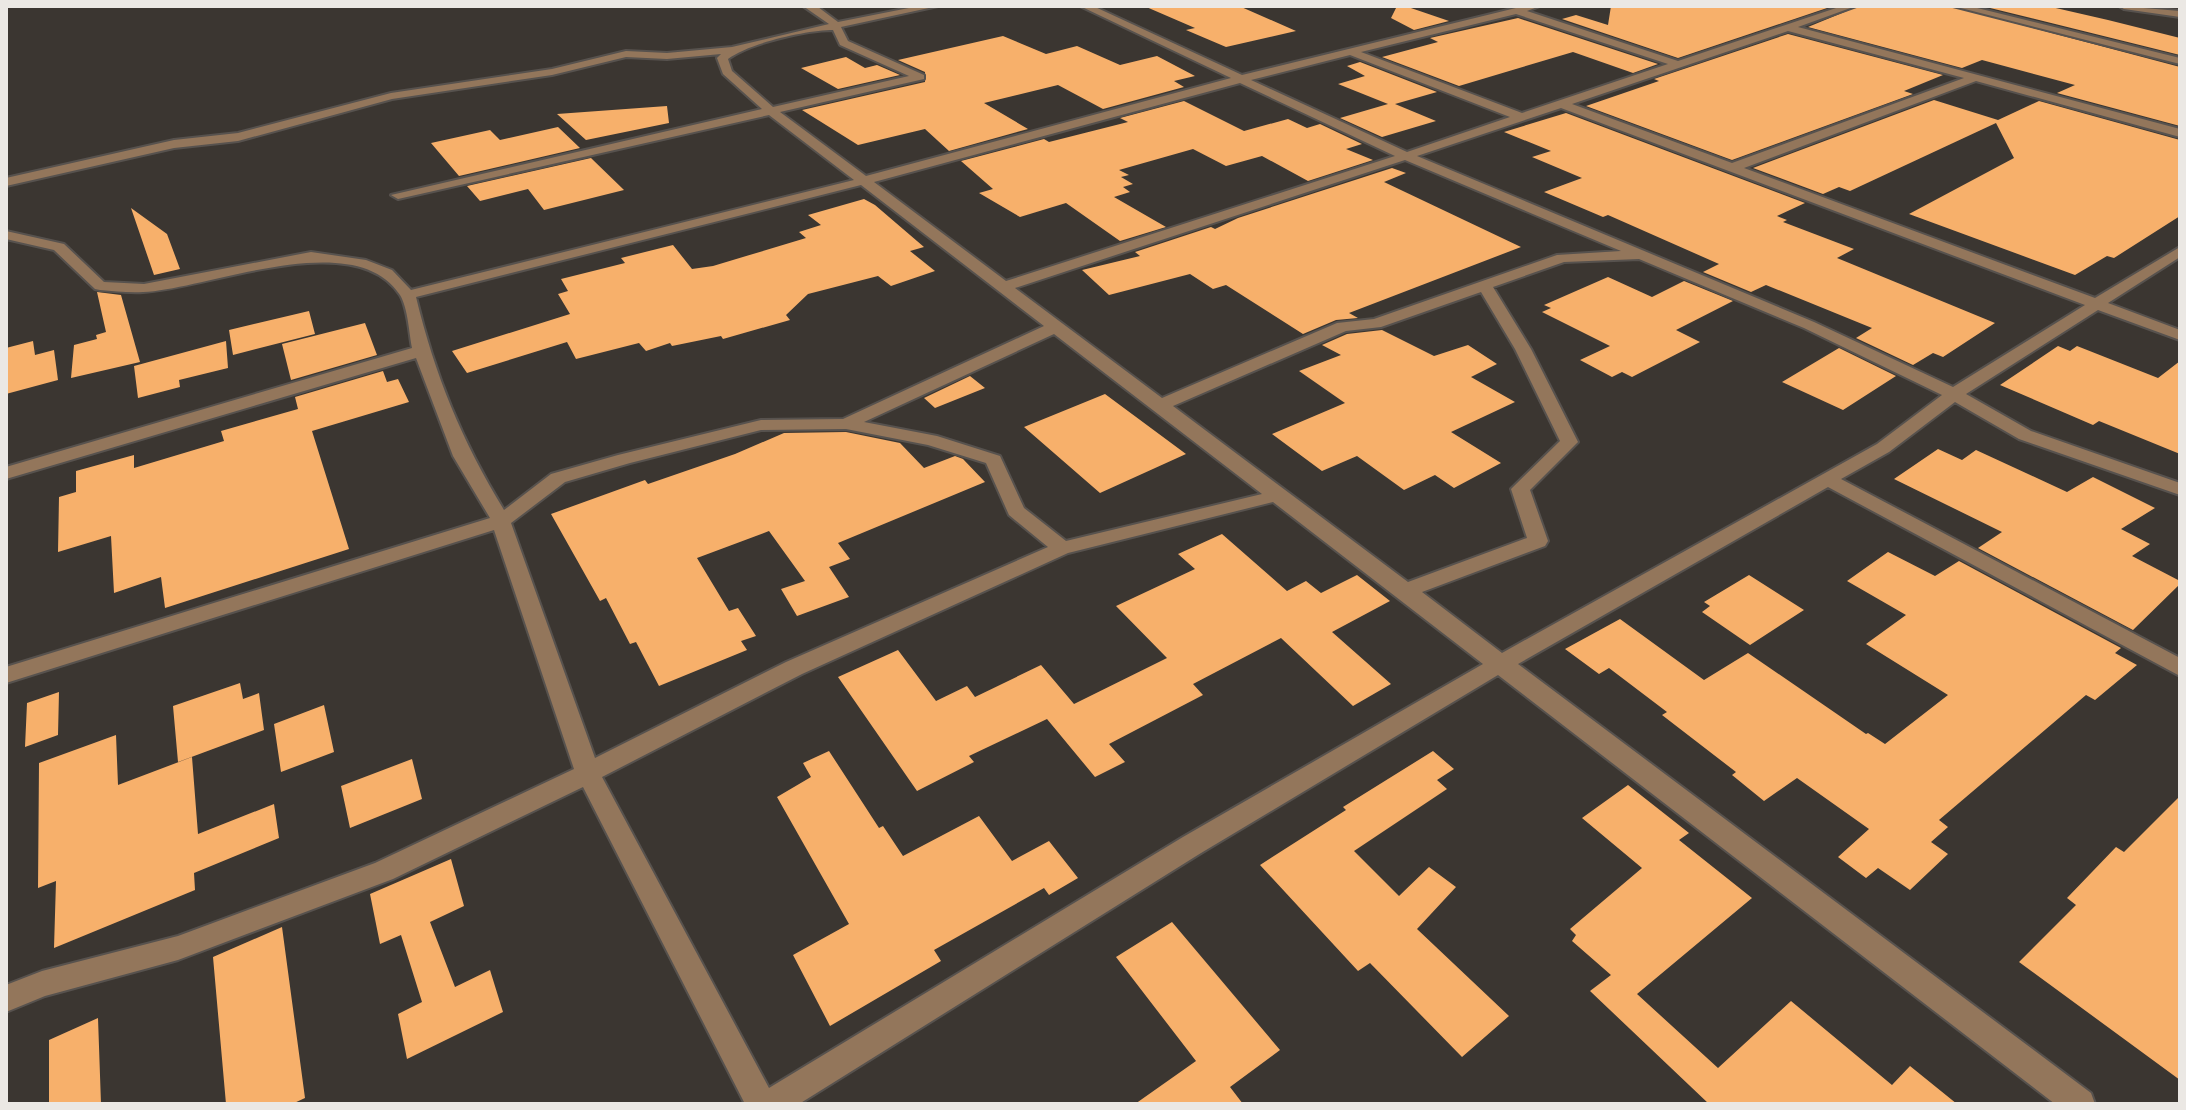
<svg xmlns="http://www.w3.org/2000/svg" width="2186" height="1110" viewBox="0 0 2186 1110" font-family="Commissioner,sans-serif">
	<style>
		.building { fill: #f7b06b }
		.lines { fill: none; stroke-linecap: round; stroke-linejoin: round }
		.minor-casing { stroke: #57524e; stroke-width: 4 }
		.minor { fill: #93765b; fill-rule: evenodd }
	</style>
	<rect width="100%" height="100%" fill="#3b3631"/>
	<path class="building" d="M1144 6H1239L1296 31 1226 47 1186 30 1195 28Z
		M1397 6H1405L1449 21 1414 30 1391 18Z
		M1611 6H1833L1678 58 1562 19 1576 15 1608 25Z
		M1859 6H1950L2180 67V126L2057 93 2075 85 1982 60 1962 68 1808 27Z
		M1982 6H2047L2108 20 2180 38V55Z
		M1518 18 1658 64 1633 73 1573 52 1459 86 1382 57 1438 42 1430 38Z
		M1788 34 1943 75 1904 91 1913 94 1732 160 1586 106 1659 81 1654 79Z
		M1003 36 1046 54 1077 46 1120 65 1157 56 1195 76 1174 81 1184 87 1103 109 1058 85 984 103 1028 129 949 151 925 129 858 145 802 110 925 82V72L898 60Z
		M846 57 865 68 877 65 900 75 838 89 801 68Z
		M1360 62 1437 92 1395 104 1436 121 1382 137 1340 118 1388 104 1338 84 1365 76 1347 66Z
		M1934 100 1998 120 2039 101 2180 140V216L2114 258 2107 256 2075 275 1909 214 2014 158 1996 123 1850 191 1839 187 1823 194 1753 168Z
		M1184 101 1244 131 1288 119 1307 128 1320 124 1362 144 1346 149 1373 160 1308 181 1262 156 1226 166 1193 149 1119 170 1129 175 1121 177 1133 184 1123 187 1130 192 1114 197 1166 227 1120 241 1066 203 1020 217 979 193 993 189 961 161 1044 139 1049 142 1128 122 1120 118Z
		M667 106 669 123 586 140 557 114Z
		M1566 113 1805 203 1777 216 1787 220 1783 222 1854 249 1837 258 1995 323 1943 357 1933 353 1913 365 1856 338 1872 328 1766 285 1751 292 1703 272 1719 264 1608 215 1603 217 1544 192 1582 178 1532 157 1551 151 1504 132Z
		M558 127 580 148 459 176 431 143 490 130 500 140Z
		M591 158 624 190 544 210 528 189 480 201 467 186Z
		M1392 168 1406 173 1384 182 1521 247 1349 313 1358 318 1336 320 1303 334 1226 285 1213 289 1190 274 1109 295 1082 270 1140 256 1135 252 1211 227 1215 229 1238 218Z
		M864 199 875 205 924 247 910 251 935 271 891 286 878 276 808 294 786 315 790 320 723 339 721 336 672 346 670 343 646 351 639 343 576 359 567 342 467 373 452 351 570 314 558 294 568 291 561 279 625 263 621 258 673 245 692 269 713 266 806 238 799 232 821 225 808 215Z
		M131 208 167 234 180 269 154 275Z
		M1608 277 1652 297 1684 281 1733 301 1676 330 1700 342 1632 377 1622 372 1612 377 1580 360 1610 346 1542 312 1551 308 1544 305Z
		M97 292 121 295 140 362 71 378 74 345 97 339 96 335 106 332Z
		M309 311 315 334 233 355 229 330Z
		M365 323 377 355 291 380 282 344Z
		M1382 330 1434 356 1468 345 1497 364 1471 377 1515 402 1451 432 1501 463 1454 488 1435 475 1404 490 1357 456 1322 471 1272 434 1345 403 1299 371 1341 355 1322 345 1347 334Z
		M33 341 35 355 54 350 58 380 6 394V348Z
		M226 341 228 368 179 380 180 387 138 398 134 366Z
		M2058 346 2070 351 2077 346 2158 378 2180 361V454L2099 421 2093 425 2000 385Z
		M1839 348 1896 376 1843 410 1782 382Z
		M383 371 387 382 398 379 409 402 312 431 349 549 165 608 161 577 114 593 111 536 58 552 59 497 76 492V471L134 455V468L224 441 221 431 298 409 295 397Z
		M970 376 985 388 935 408 924 398Z
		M1105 394 1186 454 1100 493 1024 427Z
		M846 432 900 443 924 468 955 456 963 459 985 482 838 543 850 559 829 567 849 597 797 616 781 589 805 581 769 531 697 558 729 611 738 608 756 636 741 641 747 650 659 686 636 642 630 644 606 598 600 601 551 514 645 480 648 484 735 454 784 433Z
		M1938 449 1962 460 1976 450 2067 492 2093 477 2155 508 2121 529 2150 544 2132 556 2180 581V584L2133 630 1978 548 2002 532 1894 479Z
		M1222 534 1287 591 1306 581 1321 593 1357 575 1390 601 1332 632 1391 684 1353 706 1281 638 1193 684 1203 695 1109 744 1125 762 1095 777 1047 719 969 756 974 762 917 791 838 677 898 650 936 701 967 686 975 697 1041 665 1074 704 1167 658 1116 606 1195 569 1178 554Z
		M1888 552 1935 576 1959 561 2121 648 2115 653 2137 665 2095 700 2086 695 1939 820 1948 827 1931 842 1948 854 1910 890 1878 868 1866 878 1838 857 1869 829 1797 778 1764 801 1732 775 1736 772 1662 715 1667 712 1609 668 1599 674 1565 649 1620 619 1704 680 1748 653 1866 734 1868 733 1885 744 1948 695 1866 644 1906 615 1847 581Z
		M1749 575 1804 610 1750 645 1702 612 1710 606 1704 602Z
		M240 683 243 699 259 693 264 730 178 762 173 706Z
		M59 692 58 735 25 747 27 703Z
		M324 705 334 752 281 772 274 724Z
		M116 735 118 785 192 757 198 834 274 804 279 838 194 873 195 890 54 948 56 881 38 888 39 763Z
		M829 751 879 828 883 826 903 856 979 816 1012 861 1049 841 1078 878 1049 895 1044 888 934 950 941 961 830 1026 793 955 849 924 777 797 811 777 803 763Z
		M1433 751 1454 769 1437 780 1447 789 1354 851 1399 896 1429 867 1456 887 1417 929 1509 1016 1462 1057 1370 963 1358 971 1260 865 1346 810 1343 807Z
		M412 759 422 799 350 828 341 786Z
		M1628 785 1689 833 1679 840 1752 898 1637 994 1718 1068 1791 1001 1892 1085 1910 1066 1957 1104H1709L1590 991 1611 975 1572 941 1576 935 1570 929 1642 868 1582 818Z
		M2180 796V1080L2019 962 2076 905 2067 898 2092 872 2116 847 2124 852Z
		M451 859 464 906 430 922 455 987 490 970 503 1012 407 1059 398 1014 422 1002 401 935 380 944 370 894Z
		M1172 922 1280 1050 1230 1087 1243 1104H1135L1196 1061 1116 957Z
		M282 927 305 1098 292 1104H226L213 957Z
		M98 1018 101 1104H49V1040Z"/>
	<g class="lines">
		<g class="minor-casing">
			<path id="minor" d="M803 6 818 7 838 22 919 6H938L841 27 848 41 924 75V79L780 112 866 176 1231 78 1080 6H1093L1242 75 1524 6H1540L1527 11 1678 61 1842 6H1856L1798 27 2180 129V137L1976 81 1744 168 2095 298 2180 247V257L2108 303 2180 330V340L2098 310 1966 394 2031 431 2180 483V495L2019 439 1955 402 1889 452 1841 479 2180 658V676L1828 487 1518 664 2091 1093 2095 1104H2055L1498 675 1201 853 799 1104H745L583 787 393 879 178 960 45 996 6 1012V985L42 971 178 936 375 863 574 769 494 530 6 683V667L490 518 453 456 416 358 6 479V467L412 348C409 333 408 308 400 295 355 225 208 289 143 292 129 293 114 291 100 290L95 289 54 250 6 239V231L64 244 104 282 144 284 311 252 366 260 392 270 411 290 854 180 769 115 398 199 391 195 762 109 723 74 717 58 721 54 667 59 626 57 552 75 392 99 238 141 174 148 6 186V178L174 140 238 133 391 93 552 69 626 51 667 53 732 47 829 24ZM1516 14 1668 64 1522 113 1361 52ZM833 30 840 45 909 76 773 107 732 71 728 59C749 43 807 30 833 30ZM1788 31 1964 78 1732 163 1572 104ZM1350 55 1510 117 1407 152 1251 80ZM1240 83 1395 156 1006 281 874 182ZM1561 108 2085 305 1953 387 1814 322 1417 156ZM1405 160 1621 251 1557 255 1374 319 1337 323 1162 398 1015 288ZM861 185 1044 326 843 419 761 420 618 455 551 474 504 510C462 441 435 376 416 297ZM1639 259 1804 328 1942 395 1877 444 1502 653 1422 592 1545 546 1548 541 1530 490 1578 442 1531 349 1493 287 1564 262ZM1481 292 1515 349 1560 441 1511 489 1527 538 1408 582 1173 406 1346 331 1381 327ZM1054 334 1262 494 1066 541 1024 508 1000 456 937 436 864 422ZM846 429 928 445 986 463 1009 515 1048 547 786 662 595 758 511 523 565 482 630 463 761 430ZM1273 502 1483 664 1183 837 769 1088 602 777 802 674 1068 553Z
				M1953 6H1969L2180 58V64Z
				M2119 6 2180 11V17L2124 9Z"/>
		</g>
		<use href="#minor" class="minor"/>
	</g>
	<rect width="2186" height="1110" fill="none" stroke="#ebe8e4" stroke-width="16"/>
</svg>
